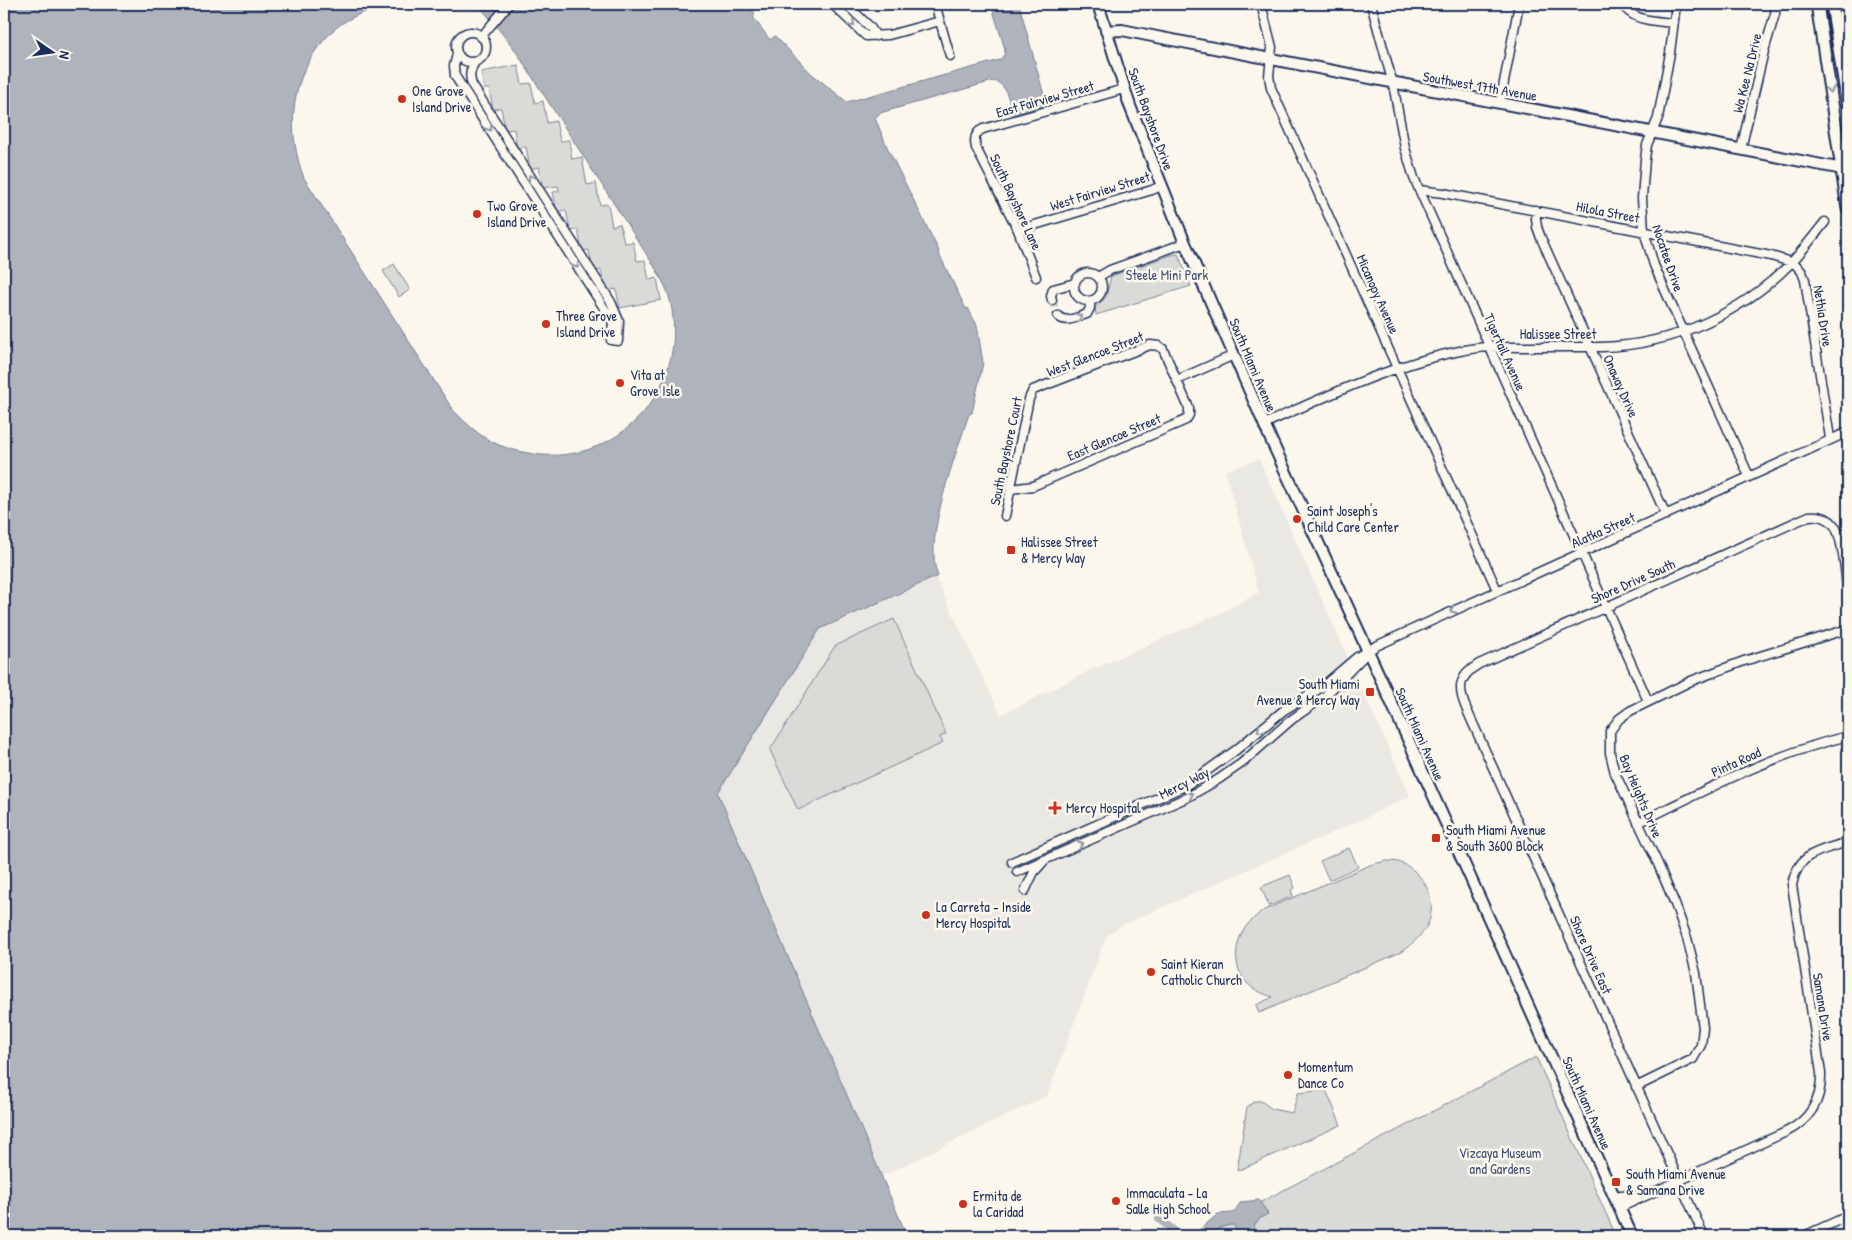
<svg xmlns="http://www.w3.org/2000/svg" width="1852" height="1240" viewBox="0 0 1852 1240" font-family="'Patrick Hand',sans-serif">
	<style>
		.built { fill: #eae8e2 }
		.green { fill: #dadad7; stroke: #7a849a }
		.water { fill: #afb3bb; stroke: #747e96 }
		.lines { fill: none; stroke-linecap: round; stroke-linejoin: round }
		.canal { stroke: #afb3bb; stroke-width: 8 }
		.minor-tunnel { stroke: #cecfd0; stroke-width: 8; stroke-dasharray: 8 4; stroke-linecap: butt }
		.minor-casing { stroke: #1b2f5e; stroke-width: 11 }
		.major-casing { stroke: #1b2f5e; stroke-width: 14 }
		.highway-casing { stroke: #1b2f5e; stroke-width: 15 }
		.minor { stroke: #fbf7ec; stroke-width: 8 }
		.major { stroke: #fbf7ec; stroke-width: 10 }
		.highway { stroke: #fbf7ec; stroke-width: 11 }
		.oneway { stroke: #8b93a5 }
		.poi-dot { fill: #c8321e; stroke: #fbf7ec; stroke-width: 2 }
		.labels { text-anchor: middle; stroke-width: 5; stroke-linejoin: round; paint-order: stroke }
		.street-label { font-size: 14px; fill: #1b2f5e; stroke: #fbf7ec }
		.poi-label { font-size: 14px; fill: #1b2f5e; stroke: #fbf7ec; text-anchor: start }
		.park-label { font-size: 14px; fill: #415176; stroke: #fbf7ec }
	</style>
	<rect width="100%" height="100%" fill="#fbf7ec"/>
	<filter id="ink" filterUnits="userSpaceOnUse"><feTurbulence type="fractalNoise" baseFrequency=".02" numOctaves="2"/><feDisplacementMap in="SourceGraphic" scale="10" xChannelSelector="R" yChannelSelector="G"/><feConvolveMatrix kernelMatrix="1 2 1 2 8 2 1 2 1" color-interpolation-filters="sRGB"/></filter>
	<g filter="url(#ink)">
		<path class="built" d="M1259 459 1410 796 1361 820 1120 926 1106 937 1047 1096 882 1176 718 793 820 629 935 577 1001 715 1091 670 1225 611 1259 592 1225 471Z"/>
		<path class="green" d="M518 65 522 84 531 83 535 103 543 101 547 123 556 121 560 141 569 140 572 159 582 157 587 185 596 183 600 205 608 204 612 226 620 224 624 243 633 242 637 261 645 260 649 280 657 278 661 300 620 308 616 289 605 291 601 270 593 272 589 250 582 251 578 230 570 231 566 210 557 212 553 192 559 191 558 186 543 188 539 167 530 169 526 147 517 148 514 129 505 130 501 108 493 109 489 89H484L481 72Z
			M1178 254 1191 286 1096 315 1095 308 1106 297 1111 276 1171 255Z
			M394 264 410 290 399 297 383 271Z
			M894 619 946 734 940 737 943 743 798 810 770 750 835 646Z
			M1349 848 1358 867 1329 880 1320 861Z
			M1386 861C1391 861 1397 861 1401 863 1424 872 1438 900 1428 924 1422 936 1411 945 1401 952L1259 1013 1256 1005 1273 997C1264 994 1255 991 1248 984 1231 968 1234 939 1249 923 1253 918 1259 914 1264 910L1370 865Z
			M1290 875 1295 888 1291 890 1293 896 1269 906 1261 887Z
			M1536 1057 1616 1236H1194L1206 1231Z
			M1326 1090 1341 1125 1237 1171 1247 1107 1255 1101H1261L1272 1109 1292 1113 1298 1093Z"/>
		<path class="water" d="M4 4H387C371 9 355 15 341 24 332 30 326 38 319 46 289 85 287 133 304 178L453 410C461 418 469 426 478 433 491 443 507 449 523 452 617 474 696 384 668 293 665 285 660 277 656 269L513 47 478 4H749L755 14 753 17 770 40 775 36 812 74 847 102 1000 60 1004 55 1005 49 991 4H1019L1047 106 1012 115C1009 103 1008 83 993 81L880 113 875 118 888 149 939 251 938 252 966 309 968 308 977 325 983 363 972 413 969 414C957 452 922 540 938 576L820 629 718 793 907 1236H4Z
			M1259 1200 1268 1214C1258 1219 1252 1224 1253 1235L1238 1236 1234 1225C1215 1225 1212 1240 1197 1232L1218 1214 1233 1213 1241 1202Z"/>
		<g class="lines">
			<path class="canal" d="M1159 1219 1178 1234"/>
			<path class="minor-tunnel" d="M1052 300 1058 316"/>
			<g class="minor-casing">
				<path id="minor" d="M832 4 866 36 889 35 940 21
					M846 4 870 27 876 36
					M935 4 950 56
					M1261 4 1272 47 1269 76 1271 88 1497 590
					M1371 4 1393 84 1405 148 1414 178 1648 701
					M1623 4C1630 21 1657 21 1673 23
					M1676 4 1670 53 1658 118 1647 145 1645 159 1642 198 1644 231 1654 265 1668 297 1749 476
					M456 47a15 15 0 1 1 30 0a15 15 0 1 1-30 0Z
					M481 37 509 4
					M457 54 454 66 455 76 613 322 611 340 618 341 619 321 611 302 472 85C469 76 470 70 475 62
					M1500 103 1519 4
					M1741 149 1764 51 1775 14 1776 4
					M1419 190 1443 193 1771 256 1791 262 1796 265 1802 272 1805 280 1830 438
					M1535 210 1537 227 1541 238 1666 515
					M1018 230 1152 190 1161 186
					M1074 287a14 14 0 1 1 28 0a14 14 0 1 1-28 0Z
					M1036 277 1018 230 976 148C974 140 974 133 983 129L1124 89
					M1098 277 1110 270 1185 243
					M1052 300 1051 296 1053 289 1075 283
					M1058 316C1066 324 1077 317 1087 314L1090 308V301
					M1177 380 1234 355
					M1264 424C1332 394 1403 359 1477 348 1491 346 1505 347 1519 347 1547 347 1574 347 1602 347 1673 345 1742 313 1791 263 1803 250 1814 236 1825 222
					M1005 516 1029 399 1033 390 1150 345 1159 346 1163 349 1189 408V415L1186 420 1033 486 1011 489
					M1638 823C1707 789 1773 754 1848 736
					M1012 862 1187 785 1236 750 1284 710 1322 687 1357 657 1376 646 1848 432
					M1017 872 1188 797 1219 779 1242 763 1291 720 1325 696 1365 655
					M1025 891 1034 872 1044 861
					M1636 1087 1693 1059 1701 1045 1703 1028 1696 973 1687 938 1675 904 1658 864 1615 773 1610 753V731L1619 719 1630 711 1691 681 1744 661 1848 629
					M1619 1208 1786 1132C1810 1120 1822 1101 1821 1073L1792 885C1798 852 1820 851 1848 842
					M1704 1236 1466 708C1457 687 1459 676 1479 664L1809 516C1818 515 1828 517 1834 525 1843 536 1846 579 1848 595
					M1804 1236 1848 1216"/>
			</g>
			<g class="major-casing">
				<path id="major" d="M1098 4 1130 106 1185 243 1272 442 1384 686 1632 1236
					M1106 31 1122 30 1157 37 1848 170
					M1614 1196 1639 1198"/>
			</g>
			<g class="highway-casing">
				<path id="highway" d="M1817 4 1848 209
					M1832 4 1848 106"/>
			</g>
			<use href="#minor" class="minor"/>
			<use href="#major" class="major"/>
			<use href="#highway" class="highway"/>
		</g>
		<defs><path id="oneway-chevron" d="M-2-3.5L2.5 0L-2 3.5" fill="none" stroke-width="1.6" stroke-linecap="round" stroke-linejoin="round" transform="scale(1.25)"/></defs>
		<g class="oneway">
			<use href="#oneway-chevron" transform="translate(852 24) rotate(42)"/>
			<use href="#oneway-chevron" transform="translate(1830 90) rotate(82)"/>
			<use href="#oneway-chevron" transform="translate(489 128) rotate(57)"/>
			<use href="#oneway-chevron" transform="translate(531 178) rotate(-122)"/>
			<use href="#oneway-chevron" transform="translate(576 265) rotate(57)"/>
			<use href="#oneway-chevron" transform="translate(1079 317) rotate(-18)"/>
			<use href="#oneway-chevron" transform="translate(1453 610) rotate(155)"/>
			<use href="#oneway-chevron" transform="translate(1260 730) rotate(139)"/>
			<use href="#oneway-chevron" transform="translate(1190 795) rotate(-27)"/>
			<use href="#oneway-chevron" transform="translate(1080 844) rotate(-24)"/>
		</g>
	</g>
	<g class="poi-dot">
		<circle cx="402" cy="99" r="5"/>
		<circle cx="477" cy="214" r="5"/>
		<circle cx="546" cy="324" r="5"/>
		<circle cx="620" cy="383" r="5"/>
		<circle cx="1297" cy="519" r="5"/>
		<rect x="1006" y="545" width="10" height="10" rx="2.5"/>
		<rect x="1365" y="687" width="10" height="10" rx="2.5"/>
		<path d="M1052.5 800.5h5v5h5v5h-5v5h-5v-5h-5v-5h5z"/>
		<rect x="1431" y="833" width="10" height="10" rx="2.5"/>
		<circle cx="926" cy="915" r="5"/>
		<circle cx="1151" cy="972" r="5"/>
		<circle cx="1288" cy="1075" r="5"/>
		<rect x="1611" y="1177" width="10" height="10" rx="2.5"/>
		<circle cx="1116" cy="1201" r="5"/>
		<circle cx="963" cy="1204" r="5"/>
	</g>
	<g class="labels">
		<g class="street-label">
			<text transform="translate(1747 73) rotate(-76)" y="5">Wa Kee Na Drive</text>
			<text transform="translate(1480 86) rotate(10)" y="5">Southwest 17th Avenue</text>
			<text transform="translate(1045 99) rotate(-16)" y="5">East Fairview Street</text>
			<text transform="translate(1151 119) rotate(70)" y="5">South Bayshore Drive</text>
			<text transform="translate(1100 191) rotate(-17)" y="5">West Fairview Street</text>
			<text transform="translate(1016 202) rotate(65)" y="5">South Bayshore Lane</text>
			<text transform="translate(1608 212) rotate(11)" y="5">Hilola Street</text>
			<text transform="translate(1668 258) rotate(71)" y="5">Nocatee Drive</text>
			<text transform="translate(1378 294) rotate(66)" y="5">Micanopy Avenue</text>
			<text transform="translate(1823 316) rotate(81)" y="5">Nethia Drive</text>
			<text x="1558" y="339">Halissee Street</text>
			<text transform="translate(1505 352) rotate(66)" y="5">Tigertail Avenue</text>
			<text transform="translate(1095 354) rotate(-21)" y="5">West Glencoe Street</text>
			<text transform="translate(1253 365) rotate(67)" y="5">South Miami Avenue</text>
			<text transform="translate(1621 386) rotate(66)" y="5">Onaway Drive</text>
			<text transform="translate(1114 437) rotate(-23)" y="5">East Glencoe Street</text>
			<text transform="translate(1006 451) rotate(-78)" y="5">South Bayshore Court</text>
			<text transform="translate(1603 530) rotate(-24)" y="5">Alatka Street</text>
			<text transform="translate(1633 581) rotate(-24)" y="5">Shore Drive South</text>
			<text transform="translate(1420 734) rotate(66)" y="5">South Miami Avenue</text>
			<text transform="translate(1736 762) rotate(-24)" y="5">Pinta Road</text>
			<text transform="translate(1184 783) rotate(-27)" y="5">Mercy Way</text>
			<text transform="translate(1641 796) rotate(67)" y="5">Bay Heights Drive</text>
			<text transform="translate(1591 955) rotate(66)" y="5">Shore Drive East</text>
			<text transform="translate(1823 1007) rotate(81)" y="5">Samana Drive</text>
			<text transform="translate(1587 1103) rotate(66)" y="5">South Miami Avenue</text>
		</g>
		<g class="poi-label">
			<text x="412" y="96">One Grove<tspan x="412" dy="16">Island Drive</tspan></text>
			<text x="487" y="211">Two Grove<tspan x="487" dy="16">Island Drive</tspan></text>
			<text x="556" y="321">Three Grove<tspan x="556" dy="16">Island Drive</tspan></text>
			<text x="630" y="380">Vita at<tspan x="630" dy="16">Grove Isle</tspan></text>
			<text x="1307" y="516">Saint Joseph's<tspan x="1307" dy="16">Child Care Center</tspan></text>
			<text x="1021" y="547">Halissee Street<tspan x="1021" dy="16">&amp; Mercy Way</tspan></text>
			<text x="1360" y="689" text-anchor="end">South Miami<tspan x="1360" dy="16">Avenue &amp; Mercy Way</tspan></text>
			<text x="1066" y="813">Mercy Hospital</text>
			<text x="1446" y="835">South Miami Avenue<tspan x="1446" dy="16">&amp; South 3600 Block</tspan></text>
			<text x="936" y="912">La Carreta - Inside<tspan x="936" dy="16">Mercy Hospital</tspan></text>
			<text x="1161" y="969">Saint Kieran<tspan x="1161" dy="16">Catholic Church</tspan></text>
			<text x="1298" y="1072">Momentum<tspan x="1298" dy="16">Dance Co</tspan></text>
			<text x="1626" y="1179">South Miami Avenue<tspan x="1626" dy="16">&amp; Samana Drive</tspan></text>
			<text x="1126" y="1198">Immaculata - La<tspan x="1126" dy="16">Salle High School</tspan></text>
			<text x="973" y="1201">Ermita de<tspan x="973" dy="16">la Caridad</tspan></text>
		</g>
		<g class="park-label">
			<text x="1167" y="280">Steele Mini Park</text>
			<text x="1500" y="1158">Vizcaya Museum<tspan x="1500" dy="16">and Gardens</tspan></text>
		</g>
	</g>
	<rect width="1852" height="1240" fill="none" stroke="#fbf7ec" stroke-width="20"/>
	<rect x="10" y="10" width="1832" height="1220" fill="none" stroke="#1b2f5e" stroke-width="2" filter="url(#ink)"/>
	<g transform="translate(52 52) rotate(103)" stroke="#fbf7ec" stroke-width="4" paint-order="stroke">
	<path d="M0-4L9 19L0 12L-9 19Z" fill="#1b2f5e"/>
	<text y="-8" font-size="14" font-weight="bold" text-anchor="middle" fill="#1b2f5e">N</text>
	</g>
</svg>
